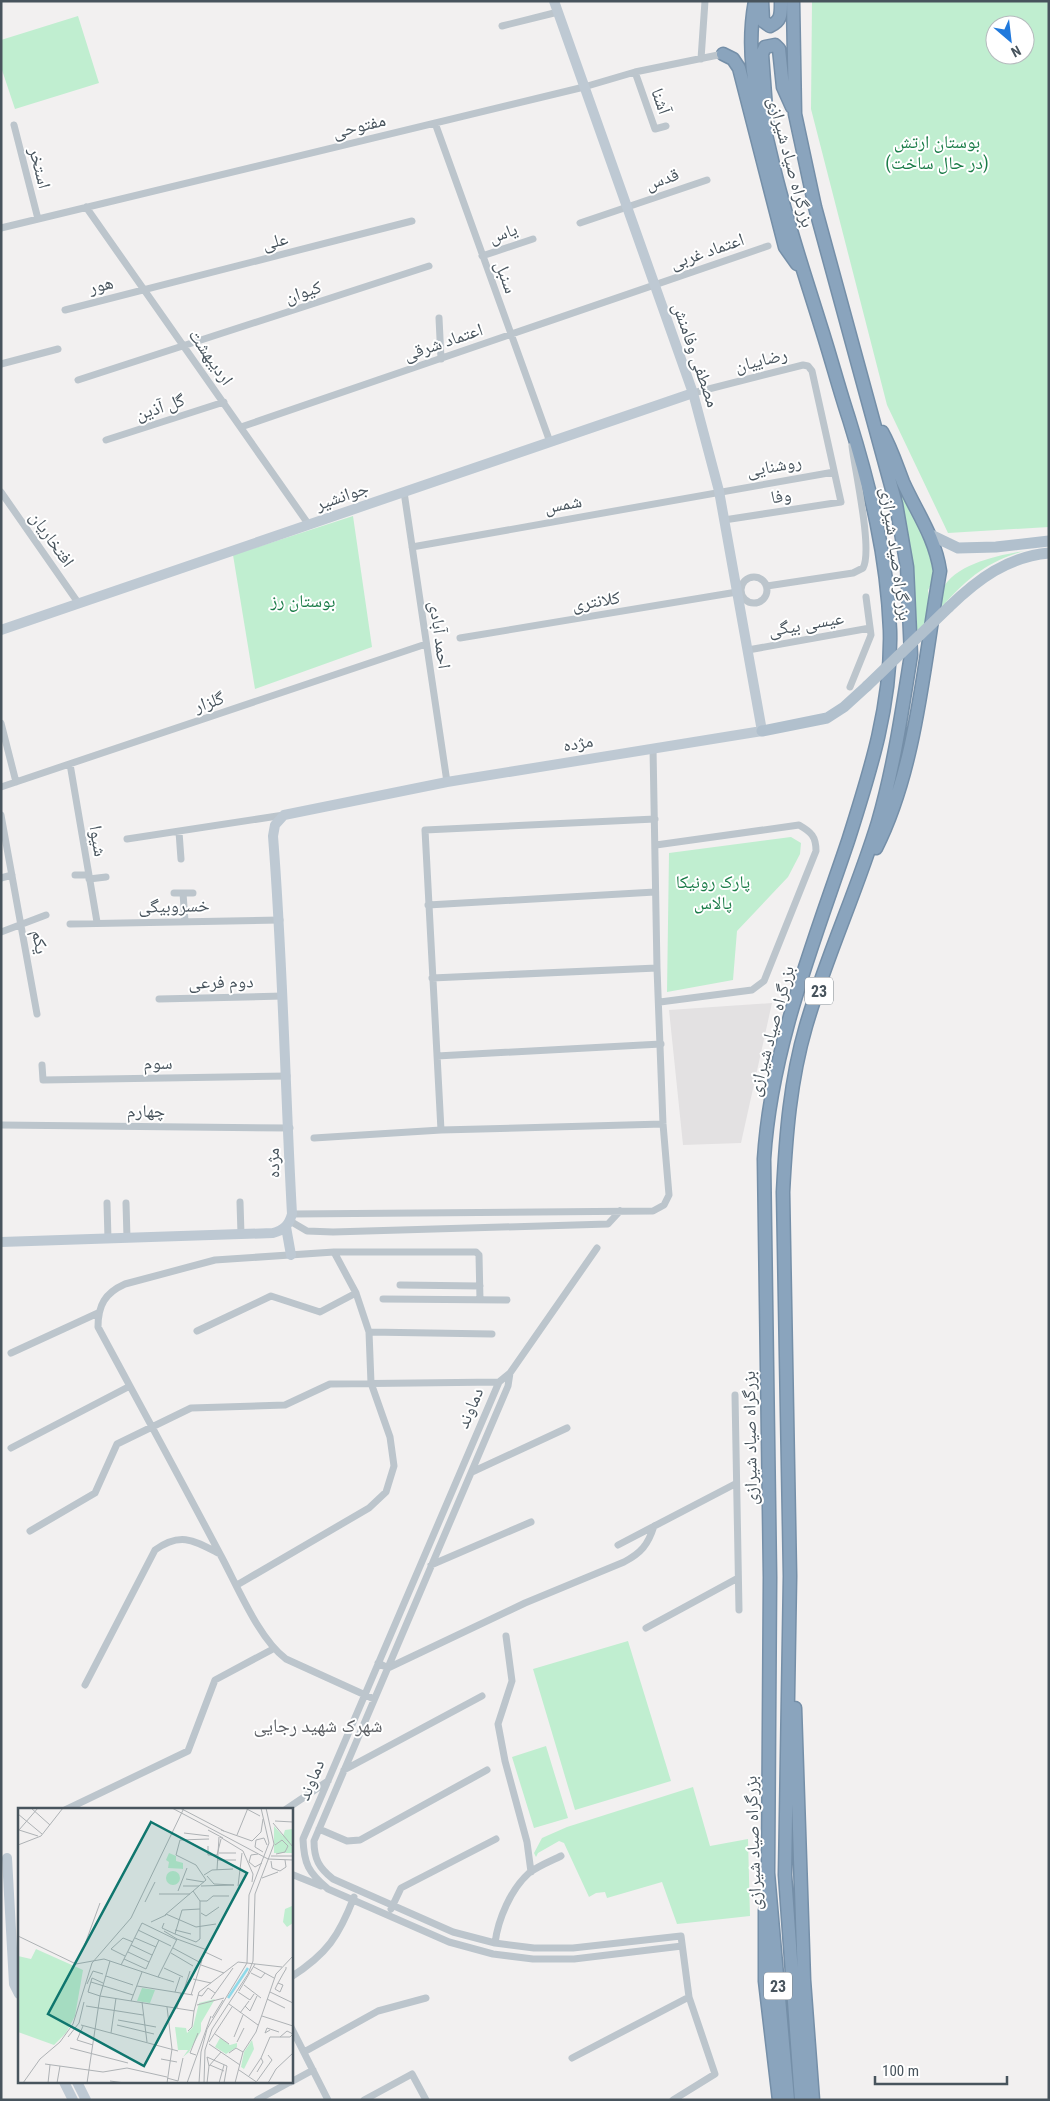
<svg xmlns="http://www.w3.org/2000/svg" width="1050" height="2101" viewBox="0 0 1050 2101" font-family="'Roboto Condensed','Noto Naskh Arabic',sans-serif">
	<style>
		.education { fill: #e3e1e2 }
		.green { fill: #c0eed0; fill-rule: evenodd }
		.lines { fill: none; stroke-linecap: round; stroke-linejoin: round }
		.highway-casing { stroke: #758fa8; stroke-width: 15 }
		.street { stroke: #bcc5cc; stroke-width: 7 }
		.secondary { stroke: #bec9d3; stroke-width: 10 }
		.primary { stroke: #b1c0cd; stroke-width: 11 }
		.highway { stroke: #8aa4bd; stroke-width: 12 }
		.primary-bridge { stroke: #b1c0cd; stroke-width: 11 }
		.labels { text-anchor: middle; stroke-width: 4; stroke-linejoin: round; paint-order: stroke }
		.shield { fill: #fff; stroke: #7f878e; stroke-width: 1 }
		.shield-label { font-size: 16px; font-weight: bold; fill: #48545d }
		.street-label { font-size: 18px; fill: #48545d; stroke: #fff }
		.park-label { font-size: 18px; fill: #1b7c48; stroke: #fff }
		.neighbourhood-label { font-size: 19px; fill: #5d6065; stroke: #fff }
		.inset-river { fill: none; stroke: #8fdae9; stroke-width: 2.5 }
		.inset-road { fill: none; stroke: #aeb2b5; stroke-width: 1 }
		.view { fill: #0f766e; fill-opacity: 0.15; stroke: #0f766e; stroke-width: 2.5 }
		.inset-edge { fill: none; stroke: #48545d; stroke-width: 2.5 }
	</style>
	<rect width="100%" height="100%" fill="#f2f0f0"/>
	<path class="education" d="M772 1003 741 1143 683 1145 669 1010Z"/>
	<path class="green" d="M812 1H1049V527L948 533 887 405 811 109ZM995 25H1025V55H995Z
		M78 16 99 83 15 109 1 67V40Z
		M891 455 934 550V580L928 590 930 618 917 631C915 571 905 513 891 455Z
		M353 516 372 647 255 689 233 555Z
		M1024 551C985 562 966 580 939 610 940 603 940 596 942 590 954 564 999 555 1024 551Z
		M791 837 801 843 800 854 788 877 737 931 733 980 667 992 669 853Z
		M628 1641 671 1781 575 1810 533 1669Z
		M546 1746 568 1818 534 1828 512 1757Z
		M693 1787 710 1846 748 1839 750 1916 677 1924 662 1882 607 1898 605 1892 596 1893 589 1897 564 1843 559 1841 538 1853 536 1857 534 1853 542 1838 567 1827Z"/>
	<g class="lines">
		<g class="highway-casing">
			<path id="highway" d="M755 1C744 61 759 103 772 160 785 217 804 272 821 327 831 358 839 389 849 419 871 490 887 556 890 630 892 704 870 772 848 841 813 945 771 1048 764 1159L770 1577 768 1873 788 2100
				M762 1 763 21 770 26C782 21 781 13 781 1
				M793 1 795 114 815 207 896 504 907 567 911 655C902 711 894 767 878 822 857 891 826 957 806 1026 790 1081 786 1135 783 1192L790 1576 785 1875 801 2100
				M723 54 733 59 739 68 785 247 797 264
				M767 122 762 54 765 47 775 45 779 49 783 87 792 107
				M876 848C917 767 924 660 940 571 935 537 917 513 903 482 896 464 891 448 882 432
				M795 1708 804 1980 813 2100
				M765 1910V1981L779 2100"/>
		</g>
		<path class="street" d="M502 26 558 12
			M701 59 705 1
			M635 72 655 129 666 126
			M435 123 550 442
			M14 125 38 219
			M86 207 309 525
			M580 223 707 180
			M1 228 584 87 635 72 723 54
			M482 256 533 239
			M65 310 412 221
			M439 318 441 359
			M1 364 58 349
			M78 380 429 266
			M693 393 803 365 808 366 812 371 841 502 724 520
			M241 427 768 246
			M106 440 224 402
			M1 492 79 604
			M404 492 447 782
			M412 547 834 472
			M741 590a13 13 0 1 1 26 0a13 13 0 1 1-26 0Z
			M767 586 853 573 863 568C873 550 855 471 852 446
			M460 638 737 592
			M748 650 870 628
			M850 687 871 635 866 597
			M1 723 16 782
			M70 764 97 922
			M1 787 426 644
			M1 815 37 1014
			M179 832 181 859
			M127 839 284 815
			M656 845 799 825C811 832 816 836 816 851L764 981 752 990 660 1002
			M75 875H89
			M1 878 12 875
			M89 879 106 877
			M174 893H193
			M183 893 185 921
			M428 905 655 892
			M70 924 280 920
			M1 932 46 915
			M432 978 657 968
			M159 999 283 996
			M437 1056 661 1044
			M42 1065 43 1080 287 1076
			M1 1125 290 1128
			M441 1130 425 830 655 819
			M314 1138 441 1130 663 1124
			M240 1202 241 1234
			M107 1203 108 1239
			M126 1203 127 1238
			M292 1214 653 1211 664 1205 669 1195 663 1124 657 968 653 748
			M290 1221 307 1231 333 1232 608 1224 620 1211
			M597 1248 510 1373 499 1382 303 1839C304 1864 308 1872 328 1889L449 1942 493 1954 533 1959H574L682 1946
			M334 1252H476L479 1255 480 1300
			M400 1285 480 1286
			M383 1299 507 1300
			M197 1331 271 1296 320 1312 356 1293
			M369 1332 492 1334
			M11 1353 98 1313
			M510 1373 508 1386 314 1841C314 1859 319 1868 333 1879L453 1932 495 1943 534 1948H573L681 1936 689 1997 715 2074 673 2100
			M735 1395 739 1610
			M11 1448 130 1386
			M472 1472 567 1428
			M30 1531 95 1493 117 1444 191 1408 285 1405 330 1384 499 1382
			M618 1545 735 1484
			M431 1565 531 1522
			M237 1585 369 1508 386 1492 394 1466 390 1437 371 1383 369 1332 356 1293 334 1252 215 1260 125 1284C105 1293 98 1305 98 1327 139 1403 180 1478 220 1554 237 1585 258 1638 286 1659L374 1699
			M646 1628 738 1578
			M506 1636 512 1681 498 1724 505 1761 527 1842 531 1872
			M378 1663 388 1668 525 1603 624 1562C641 1553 648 1545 654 1526
			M85 1685 155 1550C181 1531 195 1541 220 1554
			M344 1770 482 1696
			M65 1810 188 1751 215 1680 273 1649
			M285 1810 328 1781
			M319 1829 347 1841 360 1840 487 1770
			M291 1874 321 1886
			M391 1909 401 1888 496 1839
			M495 1943C498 1919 511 1889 529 1873 538 1866 551 1861 561 1856
			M291 1977C327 1954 339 1936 354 1897
			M291 2027 328 2100
			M304 2052 378 2011 426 1998
			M572 2058 689 1997
			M291 2082 313 2070
			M257 2100 290 2082
			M364 2100 412 2074 426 2100"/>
		<path class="secondary" d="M1 630 693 393
			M286 1227 291 1255
			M1 1242 273 1233C284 1230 289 1225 292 1214 285 1088 283 962 273 836L275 825 284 815 447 782 762 731 719 491 693 393 554 1
			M7 1858 14 1984 19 1994
			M64 2082 73 2100
			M77 2082 86 2100"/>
		<path class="primary" d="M931 535 958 548 996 547 1049 541
			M949 607C978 579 1007 557 1049 553
			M762 731 827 718 844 707 867 686"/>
		<use href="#highway" class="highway"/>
		<path class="primary-bridge" d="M867 686 949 607"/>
	</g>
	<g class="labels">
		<g class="shield">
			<rect x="805" y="977.5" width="28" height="27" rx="4"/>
			<rect x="764" y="1972.5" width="28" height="27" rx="4"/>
		</g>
		<g class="shield-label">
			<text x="819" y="997">23</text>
			<text x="778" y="1992">23</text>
		</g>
		<g class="street-label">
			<text transform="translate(661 101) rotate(71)" y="6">آشنا</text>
			<text transform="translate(359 126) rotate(-14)" y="6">مفتوحی</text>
			<text transform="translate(791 162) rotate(75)" y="6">بزرگراه صیاد شیرازی</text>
			<text transform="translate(40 168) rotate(76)" y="6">استخر</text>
			<text transform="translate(662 179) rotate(-19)" y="6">قدس</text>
			<text transform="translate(503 233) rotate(-19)" y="6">یاس</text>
			<text transform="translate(275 241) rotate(-14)" y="6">علی</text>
			<text transform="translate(707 251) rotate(-19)" y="6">اعتماد غربی</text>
			<text transform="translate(506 277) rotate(70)" y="6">سنبل</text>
			<text transform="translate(101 285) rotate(-14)" y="6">هور</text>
			<text transform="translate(303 292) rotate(-18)" y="6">کیوان</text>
			<text transform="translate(443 342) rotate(-19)" y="6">اعتماد شرقی</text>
			<text transform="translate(696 355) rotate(71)" y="6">مصطفی وفامنش</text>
			<text transform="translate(211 357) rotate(55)" y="6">اردیبهشت</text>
			<text transform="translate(761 360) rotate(-14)" y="6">رضاییان</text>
			<text transform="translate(160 407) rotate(-18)" y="6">گل آذین</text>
			<text transform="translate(774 466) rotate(-10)" y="6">روشنایی</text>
			<text transform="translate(342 496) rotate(-19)" y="6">جوانشیر</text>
			<text transform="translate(781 496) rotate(-9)" y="6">وفا</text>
			<text transform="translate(563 504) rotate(-10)" y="6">شمس</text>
			<text transform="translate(52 539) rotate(55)" y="6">افتخاریان</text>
			<text transform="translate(896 554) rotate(82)" y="6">بزرگراه صیاد شیرازی</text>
			<text transform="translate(596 601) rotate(-9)" y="6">کلانتری</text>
			<text transform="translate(806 624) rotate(-10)" y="6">عیسی بیگی</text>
			<text transform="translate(440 635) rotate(82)" y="6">احمد آبادی</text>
			<text transform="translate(209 702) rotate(-19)" y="6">گلزار</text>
			<text transform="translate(578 743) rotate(-9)" y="6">مژده</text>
			<text transform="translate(98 841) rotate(80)" y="6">شیوا</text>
			<text transform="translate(174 906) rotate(-1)" y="6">خسروبیگی</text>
			<text transform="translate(40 942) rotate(80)" y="6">یکم</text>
			<text transform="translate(221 982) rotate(-1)" y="6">دوم فرعی</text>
			<text transform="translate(771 1031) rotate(-75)" y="6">بزرگراه صیاد شیرازی</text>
			<text transform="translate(158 1063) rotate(-1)" y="6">سوم</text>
			<text x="146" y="1117">چهارم</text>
			<text transform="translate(273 1163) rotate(-91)" y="6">مژده</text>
			<text transform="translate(470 1408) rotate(-67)" y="6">دماوند</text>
			<text transform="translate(750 1438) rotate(-91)" y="6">بزرگراه صیاد شیرازی</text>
			<text transform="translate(311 1780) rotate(-67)" y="6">دماوند</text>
			<text transform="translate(753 1843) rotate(-92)" y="6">بزرگراه صیاد شیرازی</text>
		</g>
		<g class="park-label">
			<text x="937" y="148">بوستان ارتش<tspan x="937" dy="21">(در حال ساخت)</tspan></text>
			<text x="303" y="607">بوستان رز</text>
			<text x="713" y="888">پارک رونیکا<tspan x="713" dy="21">پالاس</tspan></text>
		</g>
		<g class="neighbourhood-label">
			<text x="318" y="1732">شهرک شهید رجایی</text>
		</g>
	</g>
	<g transform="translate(18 1808)">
		<rect width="275" height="275" fill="#f2f0f0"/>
		<path d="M256 18 265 28 267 22 275 21V45H256ZM151 45 158 48V53L165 55V61H168L150 60 151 54 148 52ZM148 70a7 7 0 1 1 14 0a7 7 0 1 1-14 0ZM274 98 275 115 269 119 265 114 267 101ZM18 141 65 162 57 208 48 225 36 237 0 224V148L13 151ZM124 180 137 182 132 195 119 193ZM197 191 183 215V223L171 244 165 249 170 242H160L157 219 168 220 169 225 175 219 181 195ZM202 230 212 237 219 235V239L208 246 197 239ZM234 232 236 241 226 261 223 259 226 244Z" fill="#c0eed0"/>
		<path class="inset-river" d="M210 190 230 160"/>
		<path class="inset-road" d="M13 0 32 17M154 0 250 51 275 52M162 0 206 23M227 0 242 8M0 6 24 26M257 13 275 14M255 15 275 39M1 22 20 0M1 22 20 28M190 22 205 30M203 22 234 33 243 24 245 11M166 25 191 28M219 27 230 0M202 29 225 43 235 66 234 74M0 37 23 28 45 0M257 37 264 32 270 38 267 44 258 46M190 38V47H199M245 44 237 39 238 32 246 30 249 37M201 45H218M240 46 233 47 231 54 237 59 244 55M199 47 203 31M253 48H275M199 52H218M253 53 254 60 262 63 268 59 267 52M199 62 201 29M186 67 194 62 215 61M244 70 260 64M168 71 186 74M165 78H181M183 78 216 77 196 76 189 68M220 78 224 45M160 83 169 60M175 83 182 93V131L178 134 157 126 164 102 182 101M141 86H172M182 93H189L195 88H211M127 94 137 74M183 105 188 108 201 99M148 106 178 119 198 116M147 107 188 72 178 57 158 47 162 32 191 31M133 114 148 107M146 115 144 120 157 126M120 122 153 138M157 122 173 126M146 123 159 131M0 128 58 156 86 151 140 169 159 131 189 142M117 130 138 139M67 136 82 95M113 137 134 147M155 140 183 155M110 144 131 154M153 145 175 158M107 148 93 141 105 130 115 134M185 149 187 144 204 152M106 151 128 161 141 132M103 157 124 115 159 132M183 157 206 165M236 159 256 170M146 160 165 169M233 165 243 170 247 165M88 168 115 177M140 169 156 174M175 171 193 175M73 174 115 187M260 175 265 177 262 184 257 181 260 175 265 166 268 161V159M69 176 75 163 85 166M226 177 243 190M119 178 175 187M221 183 237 156M157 184 162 169M220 184 232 192 236 186M252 184 275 195M165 185 172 163M173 187 184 152M180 187 184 188 190 180 197 185M82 188 70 184 74 170 85 175M82 188 176 203 181 184 220 154 264 159M193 191 215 160M249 191 267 200M113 193 124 164M124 194 129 234M211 196 240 217M179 197 206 190M68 198 125 207M227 198 232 203 239 188M159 200 163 185M222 205 231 193M244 208 275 218M194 210 205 192M100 212 138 219M63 217 160 243M99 217 136 226M65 218 59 232 75 237M252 222 247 225 249 220 261 224M170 223 174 219 176 203M93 225 98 190M197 226 211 236M50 229 61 215 66 194M216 229 225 207M262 229 269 223 275 226M191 234 214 199M219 234 226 220M191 236 222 257M52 240 110 255M211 245 218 240 225 244M178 247 172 245 180 225M189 249 191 258 189 275M189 249 209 258 206 275M143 251 159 254M27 256 85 264 109 260 149 269M192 257 206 263M191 258 203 244M221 262 240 275M239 264 245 254 243 250M231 268 243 250 252 229H272L275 226M149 270 160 273 165 250M92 273 107 275M239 273 254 252 250 247M5 275 22 251 42 234 55 216 74 155 113 110 166 0M30 275 32 257M39 275 42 258M69 275 82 188 92 153M149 275 154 241 149 199M169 275 193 208M181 275 183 244 189 221 229 155 231 87 251 35 243 0M186 275 187 242 194 221 230 166 235 153 237 86 256 36 248 0M201 275 206 257M217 275 225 244 238 224 258 166 275 148M250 275 258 261 275 245"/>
		<path class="view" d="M133 14 229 65 126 258 30 206Z"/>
		<rect width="275" height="275" class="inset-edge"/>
	</g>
	<rect width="1050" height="2101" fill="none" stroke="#48545d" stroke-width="5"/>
	<g transform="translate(1010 40) rotate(152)"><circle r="24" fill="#ffffff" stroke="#b6bbbe"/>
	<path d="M0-4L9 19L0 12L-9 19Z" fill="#2079dc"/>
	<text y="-8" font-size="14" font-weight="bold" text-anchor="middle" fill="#48545d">N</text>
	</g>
	<path d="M875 2076v8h132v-8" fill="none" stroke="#48545d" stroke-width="2.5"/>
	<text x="882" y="2076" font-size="15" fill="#48545d" stroke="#ffffff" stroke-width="4" paint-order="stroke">100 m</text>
</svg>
